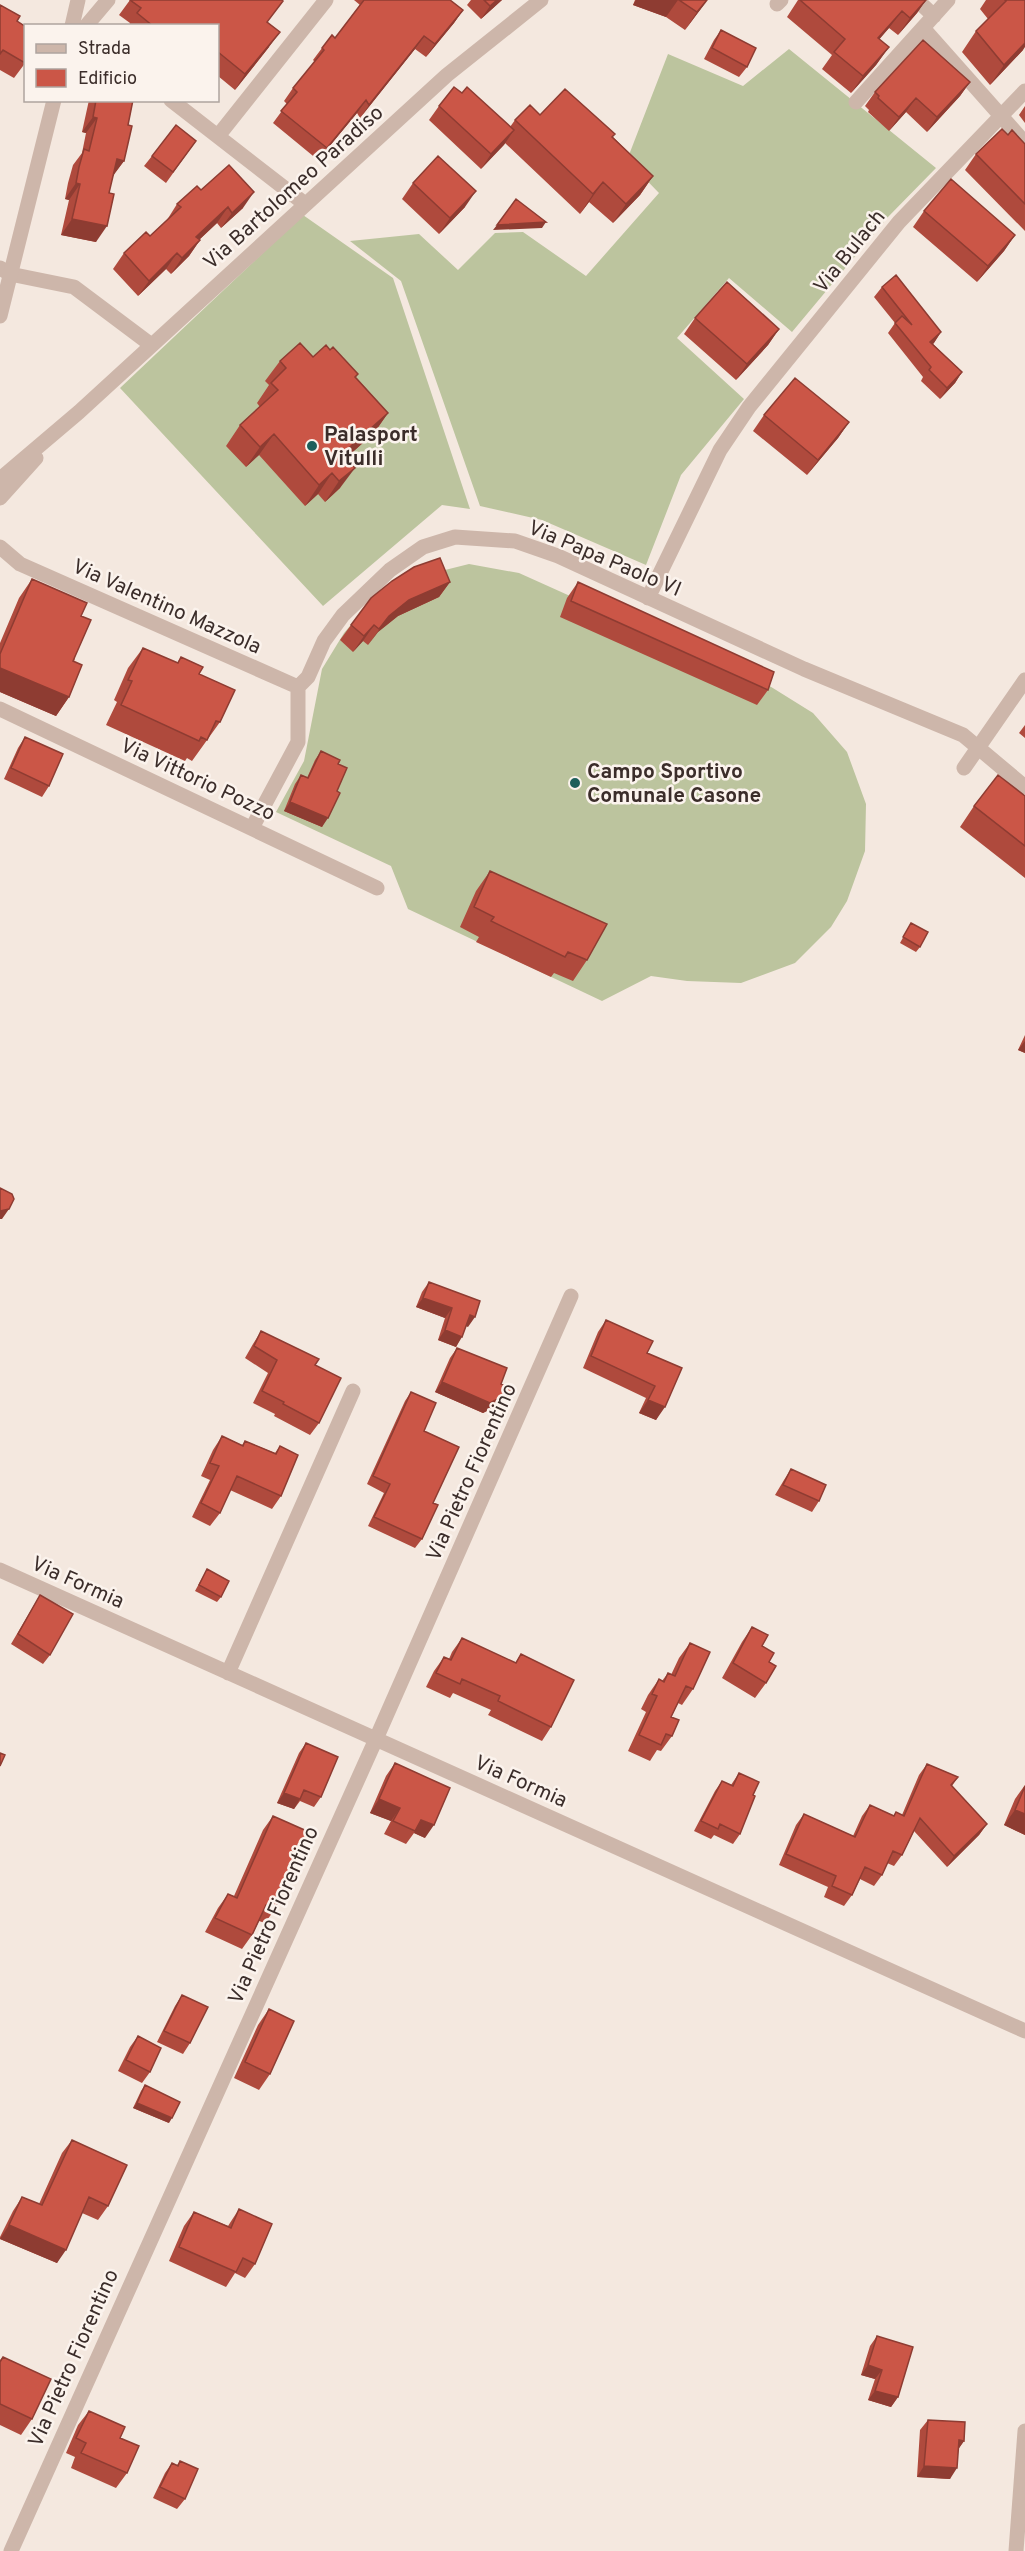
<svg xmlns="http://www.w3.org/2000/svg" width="1025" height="2551" viewBox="0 0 1025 2551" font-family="Overpass,sans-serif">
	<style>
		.grass { fill: #bcc49e }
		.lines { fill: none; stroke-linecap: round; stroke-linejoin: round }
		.minor { stroke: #cdb6aa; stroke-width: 15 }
		.tertiary { stroke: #cdb6aa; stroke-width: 15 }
		.wall { fill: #af4a3d }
		.shaded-wall { fill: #8e3c32 }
		.building { fill: #cb5647; stroke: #8e3c32; stroke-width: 1.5 }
		.poi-dot { fill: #1d5f5b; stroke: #fbf3ed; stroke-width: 2 }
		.labels { text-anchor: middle; stroke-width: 5; stroke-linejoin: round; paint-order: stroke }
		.street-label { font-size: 21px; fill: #3b2d2a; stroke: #fbf3ed }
		.poi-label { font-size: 21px; font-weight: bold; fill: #3b2d2a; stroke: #fbf3ed; text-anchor: start }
	</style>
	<rect width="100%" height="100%" fill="#f4e8df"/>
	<path class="grass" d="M789 49 936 168 887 218 792 332 729 278 677 338 744 399 681 475 646 565 542 520 480 506 401 281 350 241 419 234 458 270 495 233 523 232 586 276 659 193 627 160 668 54 743 86Z
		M303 215 393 278 470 509 442 505 323 606 120 388Z
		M469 564 519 573 768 685 813 713 847 752 866 804 865 851 847 901 831 927 795 963 741 983 687 981 651 976 602 1001 408 909 391 866 276 812 304 761 322 669 344 633 360 614 429 574Z"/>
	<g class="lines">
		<path class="minor" d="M917 0 934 16
			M777 4 781 0
			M86 26 108 0
			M923 28 1025 143
			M171 100 305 204
			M856 102 948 0
			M218 136 326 0
			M0 268 10 274 74 287 150 344
			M0 479 79 412 447 75 541 0
			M0 498 36 458
			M0 547 20 564 298 687
			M648 598 720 450 749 407 899 222 1025 91
			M0 709 377 888
			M964 768 1025 680
			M252 828 298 742V687L308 677 324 641 343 615 390 570 423 547 455 537 515 541 558 556 804 669 963 735 1025 787
			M0 1570 1025 2031
			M228 1673 353 1391
			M11 2551 376 1739 571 1296
			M1016 2551 1025 2431"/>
		<path class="tertiary" d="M72 26 78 0
			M0 316 54 100"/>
	</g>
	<path class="wall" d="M130 0 268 22 269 47 235 90 218 76V26H129L130 23 119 15Z
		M354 0H450L463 10 454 23 426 57 415 49 360 118 357 113 318 160 273 123 287 104 284 101 293 88 315 62 313 60 322 48 335 38 360 5Z
		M471 0H502L481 19 467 5Z
		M635 0H707L694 18 685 30 666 17 633 5Z
		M798 0H926L917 13 898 35 889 28 879 39 889 47 876 65 851 93 822 69 832 55 787 17Z
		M986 0H1025L1023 50 990 85 962 52 976 31 988 19 980 9Z
		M0 5 26 62 14 78 0 70Z
		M721 30 747 67 739 77 704 59 714 40Z
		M970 82 960 96 927 132 906 112 889 131 868 112 869 110 865 106 875 92Z
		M462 93 510 127 515 120 540 115 613 137 653 176 640 195 613 223 589 202 580 214 505 143 481 169 429 120 439 106Z
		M89 100H133L128 125 124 161 113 175 96 242 61 235 69 200 65 199 68 183 73 165 82 153 86 133 82 132Z
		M1025 106V123L1019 115Z
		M1008 135 1025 144V231L965 170 976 154Z
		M196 141 166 183 144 166 152 156Z
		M413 183 465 207 439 234 402 199Z
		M201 190 243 208 221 228 217 223 199 240H200L189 256 171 274 166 269 138 296 113 269 124 253 150 236 167 220 177 204Z
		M924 211 1015 235 1004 251 977 282 913 227Z
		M882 287 941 332 933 344 962 372 955 383 940 399 921 381 923 377 888 333 895 323 874 297Z
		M695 318 779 329 768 345 736 380 684 334Z
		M330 350 358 374 356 377 388 413 374 433 346 458 340 488 325 502 318 494 305 506 259 455 246 467 226 446 240 425 260 407 257 403 269 385 265 381 280 361 313 357Z
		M764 415 849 422 838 438 807 475 753 431Z
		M32 579 81 616 69 697 56 716 0 692V643L19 598Z
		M450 582 439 597 398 616 378 632 368 645 363 641 353 652 340 640 351 625Z
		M578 582 768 690 757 705 560 617 567 598Z
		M143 648 177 663 181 657 199 674 220 722 192 761 187 758 185 761 106 725 117 702 114 700 128 668Z
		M1025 725V738L1019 733Z
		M25 737 49 786 42 797 4 779 18 748Z
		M321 751 338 764 337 791 322 827 284 811 295 784 301 775 307 778 315 760Z
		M1025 796V878L960 827 974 806Z
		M490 871 587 960 573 981 554 973 551 977 476 942 479 937 460 927 476 891Z
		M911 923 920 947 916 952 900 943Z
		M1025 1035V1053L1018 1050Z
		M429 1282 468 1327 466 1326 456 1347 438 1340 445 1318 416 1307 422 1292Z
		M606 1320 647 1353 682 1368 656 1420 639 1413 646 1398 583 1368 598 1332Z
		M261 1331 315 1365 319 1423 310 1435 274 1416 275 1414 253 1403 268 1373 245 1358 253 1344Z
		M457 1348 501 1384 515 1390 508 1400 483 1413 435 1392 450 1358Z
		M411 1392 424 1431 433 1503 422 1539 415 1548 368 1526 384 1493 367 1484 405 1401Z
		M222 1436 242 1445 245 1441 275 1453 280 1446 281 1496 272 1509 230 1490 220 1513 210 1526 192 1517 210 1480 201 1476 213 1450Z
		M791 1469 819 1501 812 1512 775 1495 784 1480Z
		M207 1569 221 1597 217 1602 195 1591Z
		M40 1595 50 1655 43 1664 11 1644 34 1605Z
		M752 1627 769 1662 766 1683 755 1698 722 1678 742 1642Z
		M462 1638 515 1663 521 1654 551 1727 542 1741 488 1715 491 1710 453 1693 450 1698 426 1687 434 1671 444 1657 449 1659 452 1652Z
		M690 1643 693 1689 682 1705 678 1703 671 1717 672 1736 661 1751 657 1750 650 1761 628 1751 646 1712 641 1709 648 1695 659 1679 662 1681 668 1673 671 1675 679 1658Z
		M306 1743 321 1797 314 1807 300 1801 294 1809 277 1803 299 1753Z
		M395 1763 425 1838 414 1833 406 1844 384 1834 391 1821 370 1813 386 1776Z
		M927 1764 958 1777 952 1786 987 1824 979 1835 947 1867 914 1831 902 1855 894 1866 887 1863 882 1875 874 1886 860 1879 852 1895 844 1906 824 1897 828 1887 779 1865 796 1825 804 1814 853 1836 862 1816 870 1805 893 1816 896 1812 902 1815 919 1775Z
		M739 1773 753 1795 740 1834 733 1844 714 1835 711 1839 694 1831 715 1791 722 1781 731 1785Z
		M1025 1785V1835L1004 1825 1015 1799Z
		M273 1816 275 1909 265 1923 259 1921 252 1935 242 1949 205 1932 218 1908 228 1894 234 1896 263 1830Z
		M182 1995 190 2043 183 2054 157 2042 175 2006Z
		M269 2009 270 2074 259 2090 234 2078 258 2025Z
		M138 2036 150 2072 142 2083 118 2071 130 2047Z
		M145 2085 169 2123 133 2108 141 2091Z
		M72 2140 108 2206 98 2220 82 2213 57 2263 0 2239V2237L13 2211 22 2197 39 2204 62 2153Z
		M239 2209 255 2264 245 2278 235 2273 226 2287 169 2261 184 2226 194 2212 228 2226Z
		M877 2336 898 2397 891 2407 868 2400 875 2379 861 2375 870 2346Z
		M3 2357 32 2419 21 2435 0 2425V2360Z
		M89 2411 120 2438 127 2473 116 2488 71 2468 75 2457 66 2453 78 2425Z
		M928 2420 964 2441 959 2448 950 2479 917 2477 920 2430Z
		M180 2461 185 2499 177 2509 153 2498 165 2473 172 2463 177 2465Z"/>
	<path class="shaded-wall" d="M497 0H502L481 19 490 6Z
		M636 0H678L666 17 633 5Z
		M926 0 917 13 898 35 910 18Z
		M707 1 694 18 685 30 697 12Z
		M463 10 454 23 426 57 435 44Z
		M902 11 889 28 866 55 878 38Z
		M280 32 269 47 235 90 245 74Z
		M424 36 415 49 360 118 369 105Z
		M1025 43V47L1023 50 990 85 1004 65Z
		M889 47 876 65 851 93 863 76Z
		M970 82 960 96 927 132 937 117Z
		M916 98 906 112 889 131 899 117Z
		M366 100 357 113 318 160 327 148Z
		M93 117 97 118 86 133 82 132Z
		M514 130 504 145 481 169 491 154Z
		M117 159 124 161 113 176Z
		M653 176 640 195 613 223 626 204Z
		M603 182 589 202 580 214 593 194Z
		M76 183 80 184 69 200 65 199Z
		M476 191 465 207 439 234 450 218Z
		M254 192 243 208 221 228 232 213Z
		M228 207 217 223 185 253 196 237Z
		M72 219 107 226 96 242 61 235Z
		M546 222 542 228 493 230 497 225Z
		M1015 235 1004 251 977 282 988 266Z
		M200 240 189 256 171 274 182 258Z
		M177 253 166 269 138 296 149 281Z
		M779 329 768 345 736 380 747 364Z
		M941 332 934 343 923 353 930 342Z
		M962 372 955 383 940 399 947 388Z
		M388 413 374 433 328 474 342 454Z
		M849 422 838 438 807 475 818 460Z
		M274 434 259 455 246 467 260 447Z
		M355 468 340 488 325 502 339 481Z
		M332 473 318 494 305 506 319 485Z
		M450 582 439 597 398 616 378 632 368 645 389 616 409 600Z
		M374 625 363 641 353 652 364 636Z
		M0 668 69 697 56 716 0 692Z
		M290 802 328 818 322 827 284 811Z
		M1025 1041V1053L1018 1050Z
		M9 1209 2 1219H0V1211Z
		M423 1298 452 1308 445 1318 416 1307Z
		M470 1315 475 1317 468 1327 464 1325Z
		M445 1330 462 1337 456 1347 438 1340Z
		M442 1382 515 1390 508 1400 483 1413 435 1392Z
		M648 1400 665 1407 656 1420 639 1413Z
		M284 1793 300 1799 294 1809 277 1803Z
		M379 1799 400 1808 391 1821 370 1813Z
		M1015 1810 1025 1814V1835L1004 1825Z
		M421 1820 434 1825 425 1838 414 1833Z
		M987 1824 979 1835 947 1867 954 1856Z
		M137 2103 172 2118 169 2123 133 2108Z
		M9 2225 66 2250 57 2263 0 2239Z
		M868 2365 882 2370 875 2379 861 2375Z
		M875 2391 898 2397 891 2407 868 2400Z
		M959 2440 964 2441 957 2451Z
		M924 2466 957 2468 950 2479 917 2477Z"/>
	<path class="building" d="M130 0H282L283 1 267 22 280 32 245 74 218 52V26H153L137 13 141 8Z
		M364 0H450L463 10 435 44 424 36 369 105 366 100 327 148 281 111 297 92 293 88 324 50 322 48 332 35 335 38Z
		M484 0H497L490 6Z
		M679 0H707L697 12Z
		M800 0H926L910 18 902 11 878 38 889 47 863 76 834 52 845 39Z
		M1005 0H1025V43L1004 65 976 31 1006 1Z
		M0 5 20 16 17 21 26 27 25 63 3 50 0 54Z
		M721 30 756 48 747 67 712 48Z
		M923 40 970 82 937 117 916 98 899 117 878 98 879 96 875 92Z
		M454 87 462 93 467 87 514 130 491 154 439 106Z
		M565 89 615 134 612 137 653 176 626 204 603 182 593 194 515 120 530 105 540 115Z
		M96 100H133L128 125 132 126 124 161 117 159 109 193 114 194 107 226 72 219 80 184 76 183 79 167 84 149 89 151 97 118 93 117Z
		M176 125 196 141 173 172 152 156Z
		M1002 129 1008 135 1012 130 1025 144V204L976 154Z
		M438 156 476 191 450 218 413 183Z
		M229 165 254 192 232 213 228 207 196 237 200 240 182 258 177 253 149 281 124 253 146 232 150 236 181 207 177 204 197 186 201 190Z
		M951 179 1015 235 988 266 924 211Z
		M516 199 546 222 497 225Z
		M896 275 941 332 930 342 962 372 947 388 929 370 931 367 895 323 902 316 912 325 882 287Z
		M727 282 779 329 747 364 695 318Z
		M300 343 313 357 326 345 330 350 333 347 358 374 355 377 388 413 342 454 355 468 339 481 332 473 319 485 274 434 260 447 240 425 278 390 271 383 286 368 280 361Z
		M795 378 849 422 818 460 764 415Z
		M440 558 450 582 409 600 389 616 379 629 374 625 364 636 351 625 371 598 392 581 414 567Z
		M32 579 87 603 81 616 91 620 73 661 82 665 69 697 0 668V654Z
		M578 582 774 672 768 690 571 601Z
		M143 648 178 663 181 657 203 667 199 674 235 690 220 722 216 721 207 740 201 737 199 741 121 705 132 681 128 680Z
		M25 737 63 754 49 786 11 768Z
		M321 751 340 760 338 764 347 768 337 791 340 793 328 818 290 802 301 775 308 778Z
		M998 775 1025 796V846L974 806Z
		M490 871 607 924 587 960 568 952 565 957 491 921 494 917 474 907Z
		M911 923 928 932 920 947 903 937Z
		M0 1188 12 1194 14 1199 9 1209 0 1211Z
		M429 1282 480 1301 475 1317 470 1315 462 1337 445 1330 452 1308 423 1298Z
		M606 1320 653 1341 647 1353 682 1368 665 1407 648 1400 655 1386 591 1356Z
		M261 1331 319 1359 315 1365 341 1378 319 1423 283 1404 284 1402 262 1391 277 1360 254 1346Z
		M457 1348 507 1368 501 1384 515 1390 490 1403 442 1382Z
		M411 1392 436 1403 424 1431 459 1447 433 1503 438 1505 422 1539 374 1517 390 1484 373 1476Z
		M222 1436 243 1446 245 1441 276 1454 280 1446 298 1455 281 1496 237 1476 220 1513 201 1503 219 1466 210 1463Z
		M791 1469 826 1485 819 1501 783 1485Z
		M207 1569 229 1581 221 1597 199 1585Z
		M40 1595 73 1614 50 1655 18 1634Z
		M752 1627 768 1635 762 1646 774 1653 769 1662 776 1666 766 1683 733 1663Z
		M462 1638 516 1663 521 1654 574 1680 551 1727 498 1701 500 1696 462 1679 460 1684 436 1673 444 1657 451 1660Z
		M690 1643 710 1652 693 1689 686 1686 671 1717 679 1720 672 1736 666 1734 661 1745 639 1735 657 1696 652 1694 659 1679 664 1682 668 1673 675 1676Z
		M306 1743 338 1757 321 1797 304 1790 300 1799 284 1793Z
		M0 1753 5 1755 0 1766Z
		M395 1763 450 1788 434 1825 421 1820 415 1831 393 1821 400 1808 379 1799Z
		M927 1764 958 1777 951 1785 987 1824 954 1856 920 1818 902 1855 893 1851 882 1875 865 1867 852 1895 832 1886 836 1876 786 1854 804 1814 855 1837 870 1805 894 1816 896 1812 904 1816Z
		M739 1773 759 1782 753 1795 755 1796 740 1834 720 1824 718 1829 701 1821 722 1781 733 1786Z
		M1025 1786V1814L1015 1810Z
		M273 1816 309 1832 275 1909 266 1905 252 1935 215 1918 228 1894 237 1898Z
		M182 1995 208 2007 190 2043 164 2031Z
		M269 2009 294 2021 270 2074 245 2062Z
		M138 2036 161 2048 150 2072 126 2060Z
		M145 2085 180 2102 172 2118 137 2103Z
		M72 2140 127 2165 108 2206 89 2197 66 2250 9 2225 22 2197 42 2205Z
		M239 2209 272 2224 255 2264 243 2258 236 2272 179 2247 194 2212 231 2228Z
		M877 2336 913 2347 898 2397 875 2391 882 2370 868 2365Z
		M3 2357 51 2379 32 2419 0 2404V2362Z
		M89 2411 125 2427 120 2438 139 2446 127 2473 81 2453 86 2443 76 2438Z
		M928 2420 965 2422 964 2441 959 2440 957 2468 924 2466Z
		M180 2461 198 2469 185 2499 160 2487 172 2463 178 2466Z"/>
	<g class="poi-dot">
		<circle cx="312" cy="446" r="6"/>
		<circle cx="575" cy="783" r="6"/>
	</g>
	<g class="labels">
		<g class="street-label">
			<text transform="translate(293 187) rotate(-42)" y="7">Via Bartolomeo Paradiso</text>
			<text transform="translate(849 251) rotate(-51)" y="7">Via Bulach</text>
			<text transform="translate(605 558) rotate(23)" y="7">Via Papa Paolo VI</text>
			<text transform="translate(167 606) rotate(24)" y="7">Via Valentino Mazzola</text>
			<text transform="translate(198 779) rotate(25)" y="7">Via Vittorio Pozzo</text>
			<text transform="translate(471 1472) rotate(-66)" y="7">Via Pietro Fiorentino</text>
			<text transform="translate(78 1582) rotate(24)" y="7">Via Formia</text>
			<text transform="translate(521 1781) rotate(24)" y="7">Via Formia</text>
			<text transform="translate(273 1915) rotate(-66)" y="7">Via Pietro Fiorentino</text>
			<text transform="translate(73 2358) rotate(-66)" y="7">Via Pietro Fiorentino</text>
		</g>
		<g class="poi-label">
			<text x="324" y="441">Palasport<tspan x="324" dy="24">Vitulli</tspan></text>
			<text x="587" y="778">Campo Sportivo<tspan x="587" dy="24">Comunale Casone</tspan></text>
		</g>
	</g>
	<rect x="24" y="24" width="195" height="78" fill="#fbf3ed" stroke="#aea49f" stroke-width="1.5"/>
	<rect x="36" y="44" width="30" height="9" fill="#cdb6aa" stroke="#aea49f" stroke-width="1.5"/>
	<text x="78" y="54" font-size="18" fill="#3b2d2a">Strada</text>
	<rect x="36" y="69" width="30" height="18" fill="#cb5647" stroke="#aea49f" stroke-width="1.5"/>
	<text x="78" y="84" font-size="18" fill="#3b2d2a">Edificio</text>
</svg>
